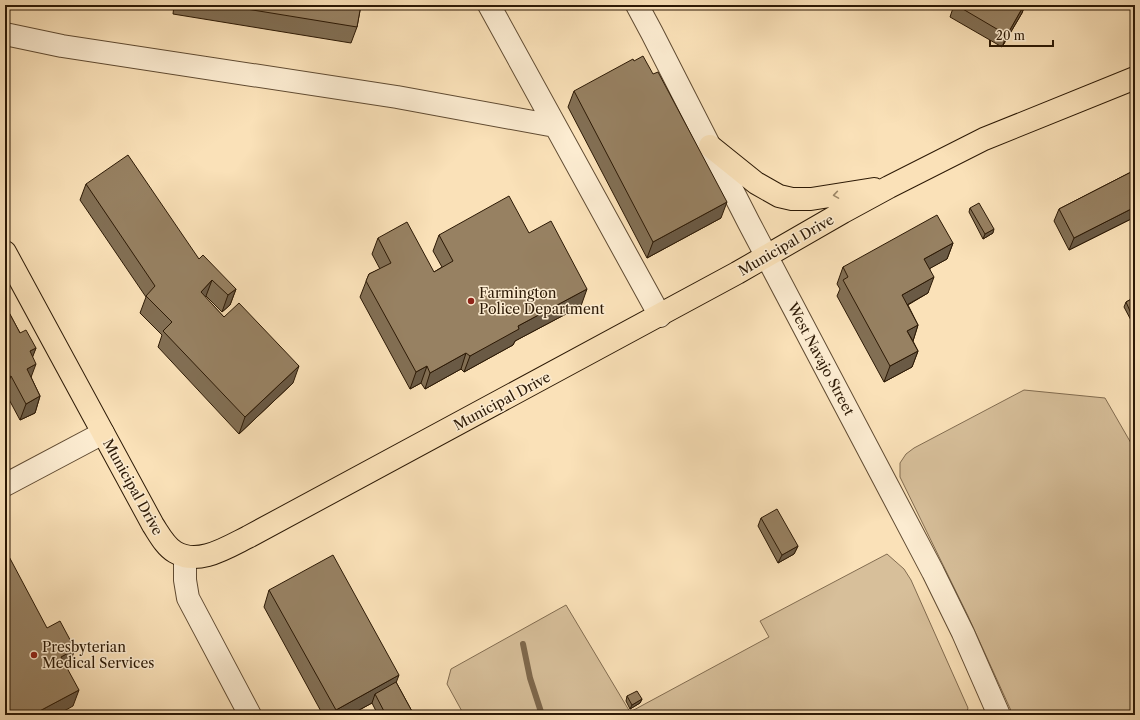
<svg xmlns="http://www.w3.org/2000/svg" width="1140" height="720" viewBox="0 0 1140 720" font-family="'Libre Caslon Text',serif">
	<style>
		.green { fill: #d7bf9a; stroke: #826c50 }
		.lines { fill: none; stroke-linecap: round; stroke-linejoin: round }
		.stream { stroke: #7e684c; stroke-width: 6 }
		.minor-casing { stroke: #604b32; stroke-width: 24 }
		.major-casing { stroke: #2c1905; stroke-width: 24 }
		.minor { stroke: #fcecd1; stroke-width: 22 }
		.major { stroke: #fae1b8; stroke-width: 22 }
		.wall { fill: #826f54; stroke: #2c1905 }
		.shaded-wall { fill: #6a5a45; stroke: #2c1905 }
		.building { fill: #978162; stroke: #2c1905 }
		.oneway { stroke: #9d8767 }
		.poi-dot { fill: #8f2418; stroke: #fcecd1; stroke-width: 1.5 }
		.labels { text-anchor: middle; stroke-width: 3; stroke-linejoin: round; paint-order: stroke }
		.street-label { font-size: 14px; fill: #2c1905; stroke: #fcecd1 }
		.poi-label { font-size: 14px; fill: #2c1905; stroke: #fcecd1; text-anchor: start }
	</style>
	<rect width="100%" height="100%" fill="#fae1b8"/>
	<filter id="stains"><feTurbulence type="fractalNoise" baseFrequency=".005" numOctaves="4"/><feColorMatrix values="0 0 0 0 .2 0 0 0 0 .09 0 0 0 0 .02 0 0 0 .5 -.17"/></filter>
	<radialGradient id="worn" r=".72"><stop offset=".6" stop-color="#630" stop-opacity="0"/><stop offset="1" stop-color="#630" stop-opacity=".3"/></radialGradient>
	<path class="green" d="M1024 390 1105 398 1135 450V715H1013L968 616 900 477V463L906 454 914 448Z
		M887 554 904 569 911 580 968 708 966 715H464L447 684 451 669 566 605 630 712 769 637 760 621Z"/>
	<g class="lines">
		<path class="stream" d="M523 644 530 678 542 715"/>
		<g class="minor-casing">
			<path id="minor" d="M489 5 660 316
				M637 5 652 33 749 223 933 572 963 633 999 715
				M5 34 62 46 397 97 555 126
				M5 485 103 433
				M185 557V580L188 598 250 715"/>
		</g>
		<g class="major-casing">
			<path id="major" d="M710 146 756 183 779 196 792 199H811L874 189
				M5 252 153 525C159 534 165 546 175 552 198 566 226 548 248 537L737 273 843 212 889 187 984 139 1135 78"/>
		</g>
		<use href="#minor" class="minor"/>
		<use href="#major" class="major"/>
	</g>
	<path class="wall" d="M174 5H361L357 27 351 43 173 14Z
		M954 5H1025L1022 13 1002 47 950 17Z
		M574 91 721 218 647 258 568 107Z
		M1135 170V217L1069 250 1054 221 1059 209Z
		M86 184 199 259 236 289 230 305 222 312 206 296 205 297 224 317 293 383 239 434 158 347 162 335 140 313 146 297 80 200Z
		M970 208 993 233 983 239 969 212Z
		M529 233 581 306 515 341 513 345 464 372 461 369 425 389 421 383 410 389 360 297 369 274 380 269 372 254 378 238 434 272 442 267 433 251 439 235Z
		M953 243 947 259 930 268 928 293 908 305 918 325 913 341 918 351 912 367 884 382 837 296 840 289 837 284 843 267Z
		M1135 297V323L1133 324 1124 307 1126 302Z
		M5 305 20 333 36 348 32 357 31 377 40 396 35 413 20 420 5 392Z
		M761 518 798 546 794 554 778 563 758 526Z
		M269 590 396 682 414 715H378L372 703 350 715H323L264 607Z
		M627 696 642 699 640 703 630 709 626 701Z"/>
	<path class="shaded-wall" d="M1024 5H1025L1022 13 1002 47 1007 35Z
		M727 202 721 218 647 258 653 242Z
		M1135 207V217L1069 250 1074 238Z
		M994 229 993 233 983 239 985 234Z
		M953 243 947 259 918 275 924 259Z
		M934 277 928 293 896 311 902 295Z
		M212 280 206 296 195 309 201 292Z
		M236 289 230 305 222 312 228 295Z
		M587 289 581 306 515 341 513 345 464 372 470 356 518 326Z
		M918 325 913 341 907 331Z
		M36 348 30 364V351Z
		M918 351 912 367 884 382 890 366Z
		M466 353 461 369 425 389 430 373Z
		M36 364 30 380 27 369Z
		M299 366 293 383 239 434 245 417Z
		M427 366 421 383 410 389 416 372Z
		M11 376 5 391V379Z
		M40 396 35 413 20 420 26 404Z
		M798 546 794 554 778 563 782 555Z
		M75 649 69 666 55 673 61 657Z
		M399 675 393 691 375 694 372 703 350 715H334L336 710Z
		M79 690 73 706 57 715H32Z
		M642 699 640 703 630 709 632 705Z"/>
	<path class="building" d="M222 5H361L357 27Z
		M956 5H1024L1007 35Z
		M643 56 653 74 658 72 727 202 653 242 574 91 633 59 634 61Z
		M128 155 199 259 203 255 236 289 228 295 212 280 201 292 224 317 239 303 299 366 245 417 163 331 172 322 146 296 155 286 86 184Z
		M1135 170V207L1074 238 1059 209Z
		M509 196 529 233 551 221 587 289 518 326 519 329 470 356 466 353 430 373 427 366 416 372 366 281 369 274 391 263 378 238 407 222 434 272 453 261 439 235Z
		M979 203 994 229 985 234 970 208Z
		M937 215 953 243 924 259 934 277 902 295 918 325 907 331 918 351 890 366 843 280 848 277 843 267Z
		M1135 297V320H1134L1126 302Z
		M5 305 20 333 26 330 36 348 30 351 36 364 27 369 40 396 26 404 11 376 5 379Z
		M777 509 798 546 782 555 761 518Z
		M5 549 47 628 60 621 75 649 61 657 79 690 32 715H5Z
		M333 555 399 675 336 710 269 590Z
		M396 682 414 715H386L375 694Z
		M637 691 642 699 632 705 627 696Z"/>
	<defs><path id="oneway-chevron" d="M-2-3.5L2.5 0L-2 3.5" fill="none" stroke-width="1.6" stroke-linecap="round" stroke-linejoin="round"/></defs>
	<use class="oneway" href="#oneway-chevron" transform="translate(836 195) rotate(171)"/>
	<g class="poi-dot">
		<circle cx="471" cy="301" r="4"/>
		<circle cx="34" cy="655" r="4"/>
	</g>
	<g class="labels">
		<g class="street-label">
			<text transform="translate(786 245) rotate(-30)" y="5">Municipal Drive</text>
			<text transform="translate(821 359) rotate(62)" y="5">West Navajo Street</text>
			<text transform="translate(502 401) rotate(-28)" y="5">Municipal Drive</text>
			<text transform="translate(133 487) rotate(61)" y="5">Municipal Drive</text>
		</g>
		<g class="poi-label">
			<text x="479" y="298">Farmington<tspan x="479" dy="16">Police Department</tspan></text>
			<text x="42" y="652">Presbyterian<tspan x="42" dy="16">Medical Services</tspan></text>
		</g>
	</g>
	<rect width="1140" height="720" fill="none" stroke="#fae1b8" stroke-width="20"/>
	<rect x="6" y="6" width="1128" height="708" fill="none" stroke="#2c1905" stroke-width="2"/>
	<rect x="10" y="10" width="1120" height="700" fill="none" stroke="#2c1905"/>
	<path d="M990 40v6h63v-6" fill="none" stroke="#2c1905" stroke-width="2"/>
	<text x="996" y="40" font-size="12" fill="#2c1905" stroke="#fcecd1" stroke-width="3" paint-order="stroke">20 m</text>
	<rect width="100%" height="100%" filter="url(#stains)"/>
	<rect width="100%" height="100%" fill="url(#worn)"/>
</svg>
